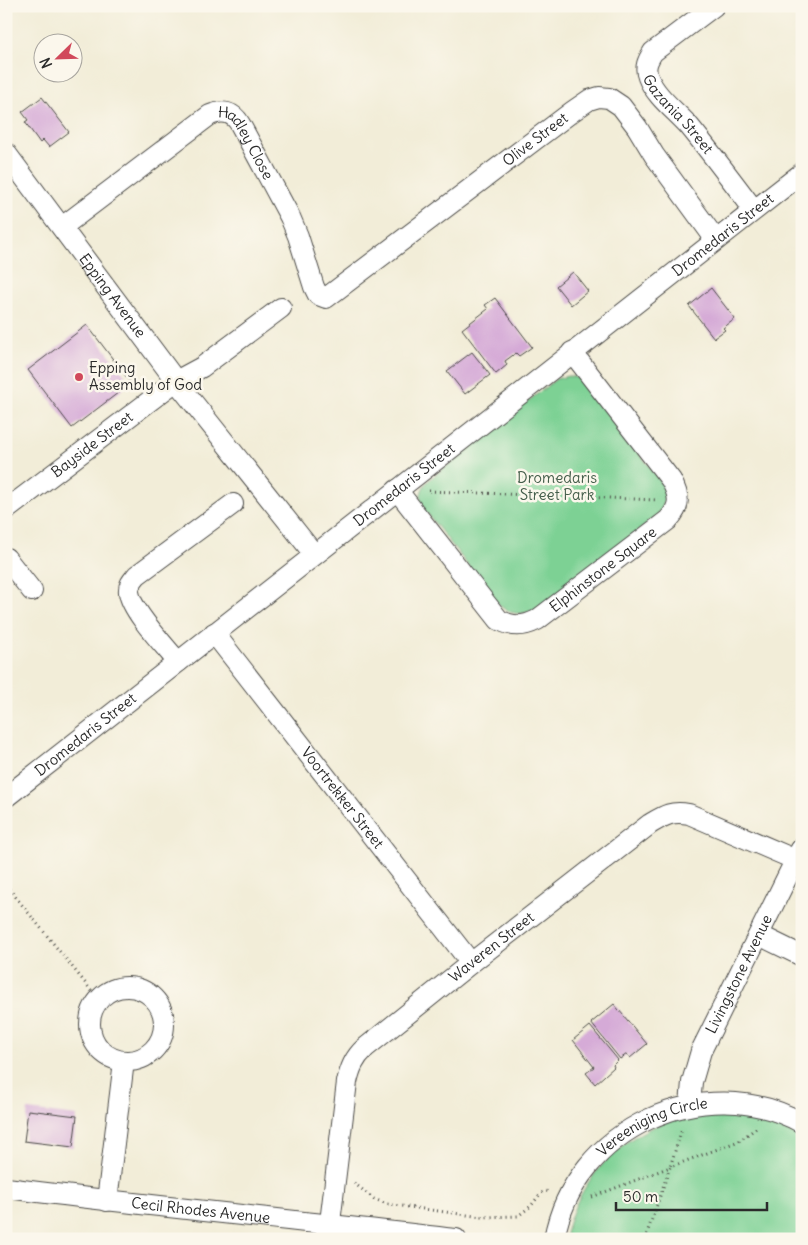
<svg xmlns="http://www.w3.org/2000/svg" width="808" height="1245" viewBox="0 0 808 1245" font-family="Delius,sans-serif">
	<style>
		.green { fill: #7dd194; stroke: #547e60 }
		.building { fill: #d5aad7 }
		.lines { fill: none; stroke-linecap: round; stroke-linejoin: round }
		.minor-casing { stroke: #494845; stroke-width: 22 }
		.path { stroke: #494845; stroke-width: 3; stroke-dasharray: 1 4; stroke-linecap: butt }
		.minor { stroke: #fff; stroke-width: 20 }
		.poi-dot { fill: #d1495b; stroke: #fbf7ec; stroke-width: 2 }
		.labels { text-anchor: middle; stroke-width: 5; stroke-linejoin: round; paint-order: stroke }
		.street-label { font-size: 15px; fill: #2b2b2b; stroke: #fbf7ec }
		.poi-label { font-size: 15px; fill: #2b2b2b; stroke: #fbf7ec; text-anchor: start }
		.park-label { font-size: 15px; fill: #445d4a; stroke: #fbf7ec }
	</style>
	<rect width="100%" height="100%" fill="#fbf7ec"/>
	<filter id="ink" filterUnits="userSpaceOnUse"><feTurbulence type="fractalNoise" baseFrequency=".02" numOctaves="2"/><feDisplacementMap in="SourceGraphic" scale="10" xChannelSelector="R" yChannelSelector="G"/><feConvolveMatrix kernelMatrix="1 2 1 2 8 2 1 2 1" color-interpolation-filters="sRGB"/></filter>
	<filter id="wash" filterUnits="userSpaceOnUse"><feTurbulence type="fractalNoise" baseFrequency=".0096" numOctaves="4" result="noise"/><feDisplacementMap in="SourceGraphic" scale="20" xChannelSelector="R" yChannelSelector="G"/><feGaussianBlur stdDeviation="1.12" result="paint"/><feColorMatrix in="noise" values="0 0 0 0 0 0 0 0 0 0 0 0 0 0 0 0 0 1.4 0 .05"/><feComposite in="paint" operator="in"/></filter>
	<g filter="url(#wash)">
		<rect width="100%" height="100%" fill="#f2edd8"/>
		<path class="green" d="M568 376 580 378 664 485C667 498 664 508 655 518L538 609C523 615 512 616 499 605L422 507C419 496 421 487 430 479L556 379Z
			M715 1112C747 1113 773 1120 802 1134V1239H565C573 1193 607 1149 649 1129 669 1119 693 1114 715 1112Z"/>
		<g id="blocks">
			<path class="building" d="M42 97 69 132 49 147 43 140 40 143 25 122 28 120 22 112Z
				M573 272 588 291 571 305 556 286Z
				M711 288 735 319 723 328 725 330 714 338 689 306Z
				M495 298 532 347 519 356 516 353 505 361 507 365 496 374 462 329 488 309 485 305Z
				M87 325 131 383 72 428 28 370Z
				M472 352 490 375 465 394 447 371Z
				M614 1004 647 1044 630 1058 627 1054 620 1059 591 1023Z
				M590 1026 618 1060 613 1065 614 1067 595 1084 586 1073 594 1067 573 1040Z
				M28 1110 77 1116 73 1147 24 1141Z"/>
		</g>
	</g>
	<g filter="url(#ink)">
		<use href="#blocks" fill-opacity="0" stroke="#494845" stroke-width="1"/>
		<g class="lines">
			<g class="minor-casing">
				<g id="minor">
					<path id="s1" d="M714 6 653 52C648 60 644 67 648 77 655 96 677 112 690 127 712 154 733 182 754 210"/>
					<path id="s2" d="M6 153 176 381 314 554"/>
					<path id="s3" d="M62 227 210 115C223 110 233 112 240 124L290 217 298 236 314 287 318 295 326 298 573 111 589 100 599 97 609 98 621 106 637 127 654 155 716 240"/>
					<path id="s4" d="M397 490 499 620C513 627 523 627 537 620L668 520C681 506 680 497 671 480L572 352"/>
					<path id="s5" d="M6 510 176 381 202 367 281 308"/>
					<path d="M6 558 32 591"/>
					<path id="s6" d="M214 633 471 963"/>
					<path d="M178 662C165 646 131 611 129 592 128 585 133 580 137 575L233 504"/>
					<path id="s7" d="M6 797 802 173"/>
					<path d="M759 935 802 956"/>
					<circle cx="127" cy="1024" r="37"/>
					<path id="s8" d="M690 1105 692 1082 701 1051 801 849"/>
					<path id="s9" d="M6 1188C156 1207 306 1221 456 1239"/>
					<path d="M107 1201 124 1061"/>
					<path id="s10" d="M328 1239 347 1082C350 1069 354 1058 365 1048L471 963 650 824C665 815 671 811 689 814L796 860"/>
					<path id="s11" d="M554 1239C574 1129 704 1068 802 1123"/>
				</g>
			</g>
			<path class="path" d="M429 491 658 500
				M6 885 99 1000
				M354 1183 374 1199 387 1204 482 1217 518 1216 531 1206 541 1193 546 1191 550 1192
				M592 1197 670 1167 682 1129
				M645 1239 670 1167 739 1141 759 1126"/>
			<use href="#minor" class="minor"/>
		</g>
	</g>
	<circle class="poi-dot" cx="79" cy="377" r="5"/>
	<g class="labels">
		<g class="street-label">
			<text dy="5" stroke="none"><textPath href="#s1" startOffset="151">Gazania Street</textPath></text>
			<text dy="5" stroke="none"><textPath href="#s3" startOffset="680">Olive Street</textPath></text>
			<text dy="5" stroke="none"><textPath href="#s3" startOffset="238">Hadley Close</textPath></text>
			<text dy="5" stroke="none"><textPath href="#s7" startOffset="911">Dromedaris Street</textPath></text>
			<text dy="5" stroke="none"><textPath href="#s2" startOffset="178">Epping Avenue</textPath></text>
			<text dy="5" stroke="none"><textPath href="#s5" startOffset="108">Bayside Street</textPath></text>
			<text dy="5" stroke="none"><textPath href="#s7" startOffset="506">Dromedaris Street</textPath></text>
			<text dy="5" stroke="none"><textPath href="#s4" startOffset="288">Elphinstone Square</textPath></text>
			<text dy="5" stroke="none"><textPath href="#s7" startOffset="101">Dromedaris Street</textPath></text>
			<text dy="5" stroke="none"><textPath href="#s6" startOffset="209">Voortrekker Street</textPath></text>
			<text dy="5" stroke="none"><textPath href="#s10" startOffset="359">Waveren Street</textPath></text>
			<text dy="5" stroke="none"><textPath href="#s8" startOffset="141">Livingstone Avenue</textPath></text>
			<text dy="5" stroke="none"><textPath href="#s11" startOffset="159">Vereeniging Circle</textPath></text>
			<text dy="5" stroke="none"><textPath href="#s9" startOffset="196">Cecil Rhodes Avenue</textPath></text>
		</g>
		<g class="poi-label">
			<text x="89" y="373">Epping<tspan x="89" dy="17">Assembly of God</tspan></text>
		</g>
		<g class="park-label">
			<text x="557" y="483">Dromedaris<tspan x="557" dy="17">Street Park</tspan></text>
		</g>
	</g>
	<rect width="808" height="1245" fill="none" stroke="#fbf7ec" stroke-width="25"/>
	<g transform="translate(58 58) rotate(247)"><circle r="24" fill="#fbf7ec" stroke="#a8a59f"/>
	<path d="M0-4L9 19L0 12L-9 19Z" fill="#d1495b"/>
	<text y="-8" font-size="14" font-weight="bold" text-anchor="middle" fill="#2b2b2b">N</text>
	</g>
	<path d="M616 1202v8h151v-8" fill="none" stroke="#2b2b2b" stroke-width="2.5"/>
	<text x="623" y="1202" font-size="15" fill="#2b2b2b" stroke="#fbf7ec" stroke-width="4" paint-order="stroke">50 m</text>
</svg>
